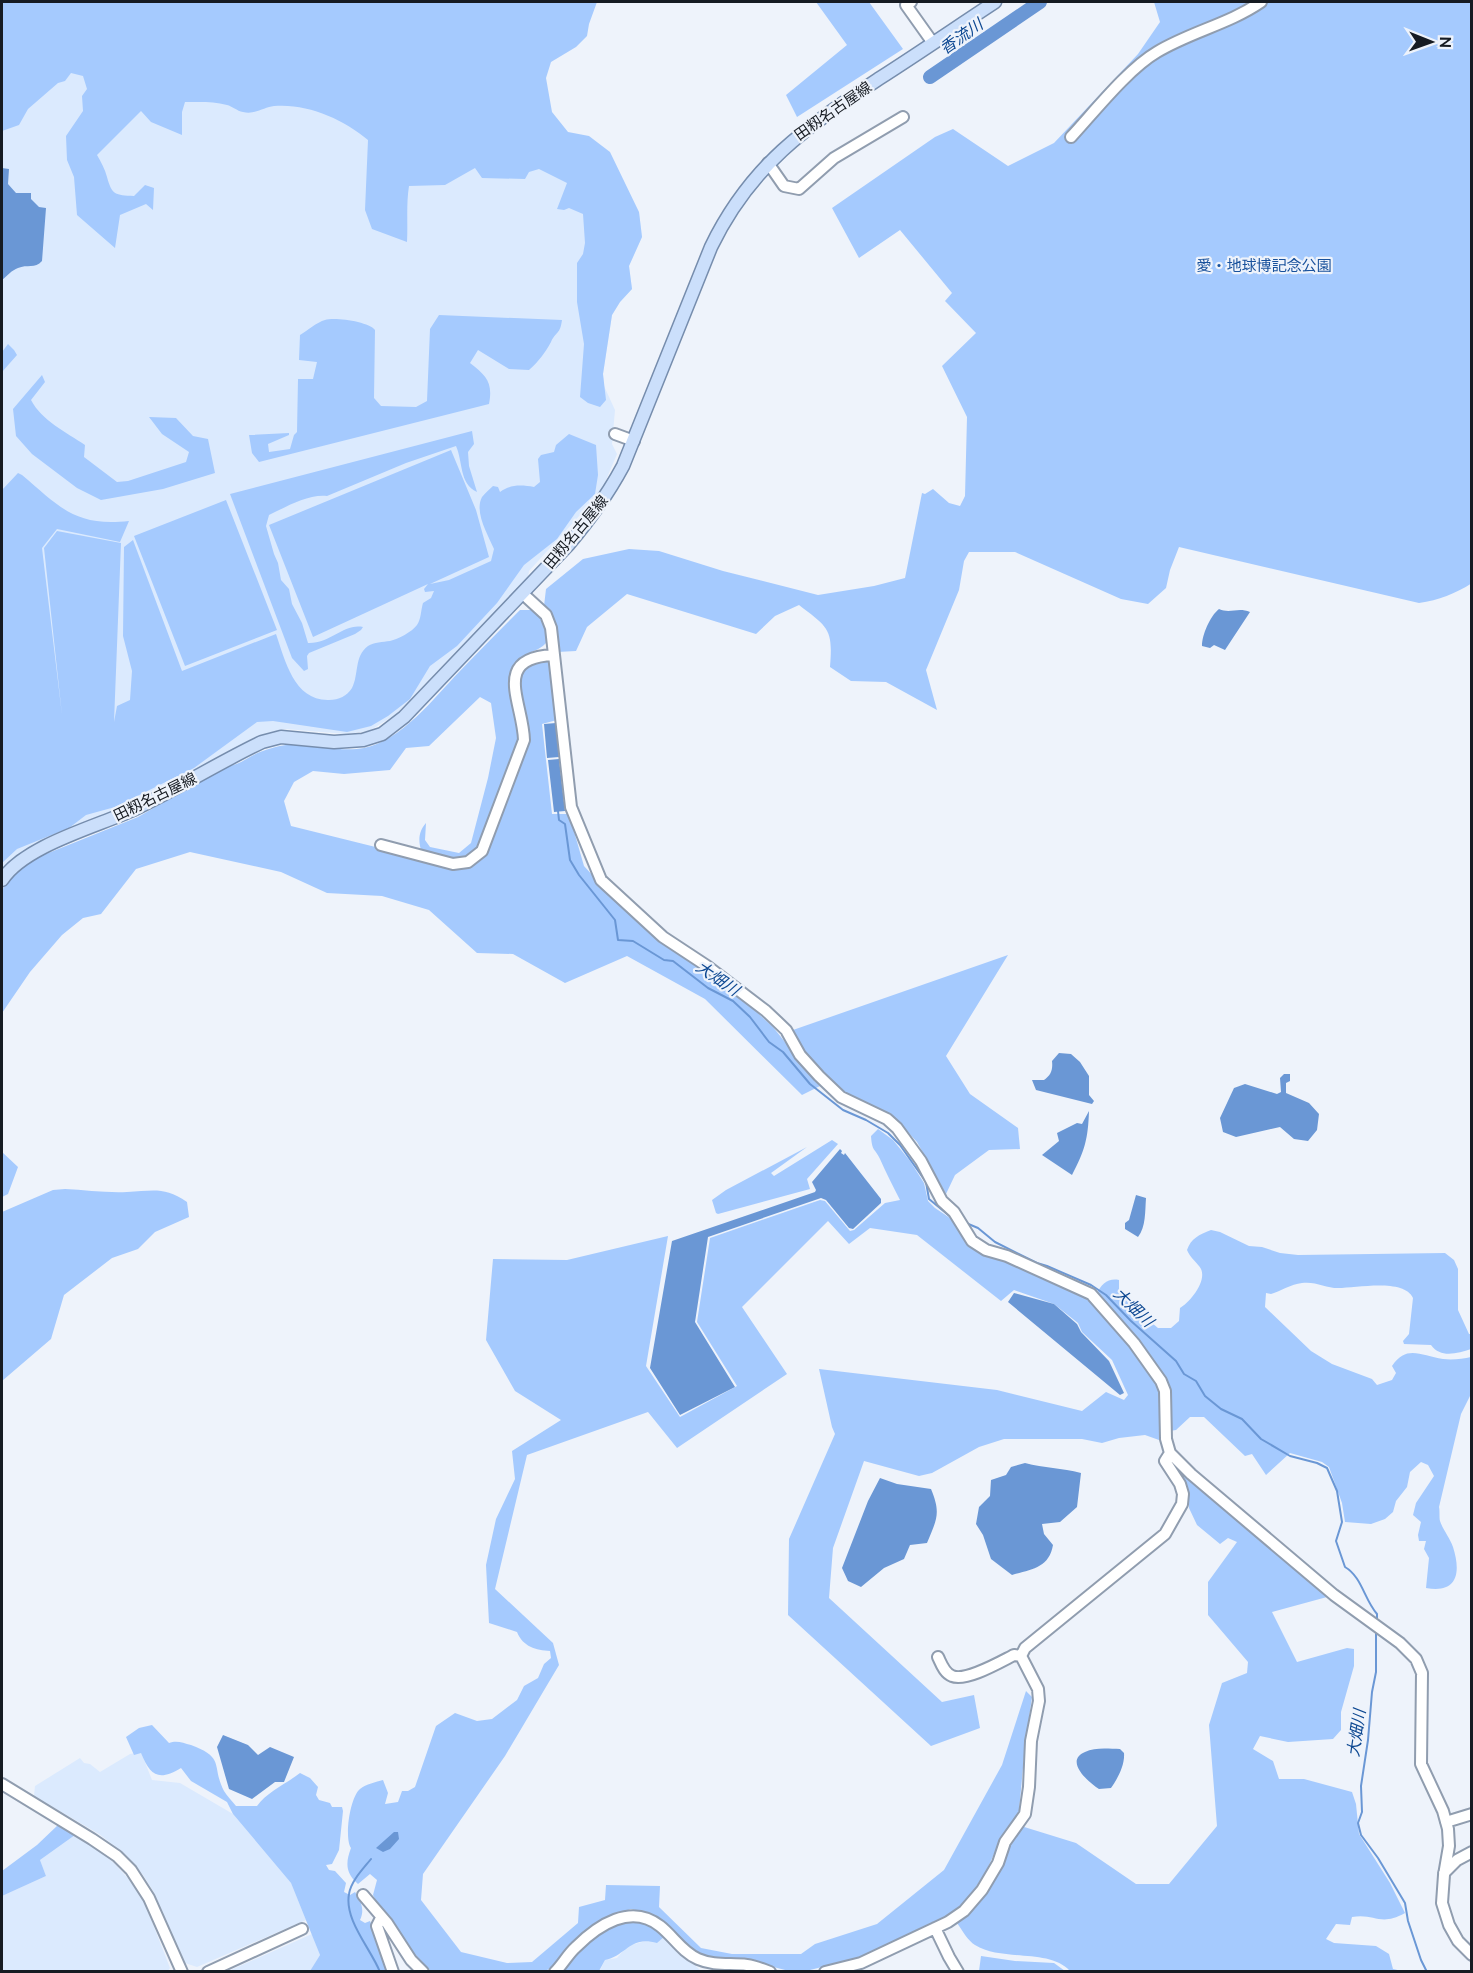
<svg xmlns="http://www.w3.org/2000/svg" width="1473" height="1973" viewBox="0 0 1473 1973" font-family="Ubuntu,'Noto Sans JP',sans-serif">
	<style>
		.built { fill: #dbeafe }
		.green { fill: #a5cafe }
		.water { fill: #6a97d5 }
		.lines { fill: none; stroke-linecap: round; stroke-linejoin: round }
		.stream { stroke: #6a97d5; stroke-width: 2 }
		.river { stroke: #6a97d5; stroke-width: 14 }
		.minor-casing { stroke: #909daf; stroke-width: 14 }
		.major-casing { stroke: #768dad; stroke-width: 15 }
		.minor { stroke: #fff; stroke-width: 10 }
		.major { stroke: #cbdffb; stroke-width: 12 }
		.labels { text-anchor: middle; stroke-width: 4.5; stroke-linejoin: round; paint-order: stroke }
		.street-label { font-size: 15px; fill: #161b22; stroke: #eef3fb }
		.park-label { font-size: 15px; fill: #18519c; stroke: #eef3fb }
		.water-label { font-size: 16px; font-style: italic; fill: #0d4892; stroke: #eef3fb }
	</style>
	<rect width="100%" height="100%" fill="#eef3fb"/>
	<path class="built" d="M51 67 132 68 483 143 639 212 642 237 629 266 632 289 620 302 612 315 603 374 604 386 615 410 612 444 617 454 601 492 529 571 528 577 395 715 369 731 346 734 286 729 267 733 223 754 206 766 135 803 22 853 5 866 2 871V121Z
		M141 1752 152 1780 180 1783 233 1814 291 1883 306 1920 197 1967 185 1963 153 1891 143 1875 126 1855 99 1834 34 1796 35 1786 80 1758 84 1763 90 1764 100 1772 130 1754Z
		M75 1835 96 1848 115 1864 133 1884 146 1906 170 1968 168 1971H2V1896L46 1876 40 1860Z
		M312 1934 320 1955 310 1971 226 1972Z
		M665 1936 701 1971 599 1972 605 1960 617 1958 627 1946Z"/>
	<path class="green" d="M2 2H597L589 24 587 36 576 47 551 62 546 78 552 112 568 132 589 136 610 152 639 212 642 237 629 266 632 289 620 302 612 315 603 374 606 400 600 407 588 403 580 397 584 344 577 302V263L583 254 585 243 583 214 569 208 564 210 557 209 567 183 539 169 529 172 525 179 482 178 475 168 445 185 409 186C406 205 408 223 407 242L372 229 365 210 368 140C343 119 307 103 274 106 264 107 255 115 243 112 237 111 232 106 227 105 213 101 199 102 185 102L182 112V135L151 122 141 111 97 155C101 162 105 169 107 177 112 195 115 195 134 196L145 185 154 188 153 210 146 204 120 215 115 248 77 215 74 177 67 160 66 136 83 111 82 96 87 89 83 76 71 73 65 81 58 83 28 109 19 125 2 131Z
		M816 2H869L903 49 797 117 786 95 847 45Z
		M1154 2H1471L1472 583C1455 594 1439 600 1419 603L1179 547 1170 570 1166 588 1148 604 1121 599 1015 552H969L964 561 959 590 926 670 937 710 886 682 851 681 830 667C833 629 829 628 799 605L775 616 756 634 627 594 587 627 576 651 557 652 553 617 544 606 546 589 583 559 629 549 659 551 723 571 818 595 874 586 905 578 922 493 925 494 933 489 949 503 960 506 965 496 967 417 942 366 976 333 945 301 952 293 900 230 859 258 832 208 935 137 953 129 1008 166 1054 143 1138 54 1160 22Z
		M439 315 562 320C560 335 556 331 551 342 545 353 539 361 529 370L509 369 478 350 470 363C487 376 493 383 489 404L259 462 252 453 249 435 289 433V435L268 444 269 452 290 449 294 435 297 432 298 379H313L317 362 299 360 300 335C307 331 317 322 325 320 336 317 369 322 375 330L374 398 381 406 416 407 427 401 430 329Z
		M8 344 14 350 17 355 2 372V352Z
		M42 375 45 382 31 400C42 421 66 432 85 445L84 457 117 482 128 481 186 462 189 452 162 434 149 417 176 418 193 436 208 439 215 473 163 489 101 500 77 488 32 454 16 436 13 409Z
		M472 431 474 444 468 452 469 466 477 492C459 484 463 461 456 446L406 463 327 496C308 494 286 507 269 515L266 526 274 554 278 563 281 580 289 589 292 604 302 623 308 643C330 644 344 623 363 627L361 630 355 634 309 653 307 656 308 669 304 671 292 658 230 494Z
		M569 434 596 445 598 475 595 494 576 512 557 539 524 565 497 603 457 646 430 666 410 699 388 716 371 726 347 732 273 721 257 722 194 768 115 807 86 815 69 828 17 849 2 863V490L18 473 22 475C60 507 75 527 129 521L120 542 57 529 42 548 62 715 44 548 57 531 121 543 114 722 117 706 130 700 132 671 123 636 124 547 133 540 182 671 276 634C285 660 294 701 329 700 339 700 347 696 352 688 359 675 354 656 368 646 374 642 383 642 390 641 398 639 412 632 417 625 421 620 421 609 423 603L431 598 434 591 425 592 424 589 428 584 313 637 269 525 451 450 476 510 489 557 430 584 449 580 491 561 494 549C488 535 474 512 482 497 485 493 489 490 493 486L498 487 500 492C511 484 522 485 534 487L540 482 538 459 541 455 554 452 556 445Z
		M226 500 277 630 185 666 134 536Z
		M520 610H535L543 619 547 642C537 654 518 652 513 669 505 692 518 710 519 733 520 759 492 819 482 847 460 870 450 861 422 853 418 842 418 832 426 823L425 840 430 847 459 853 471 843 488 778 496 738 491 703 480 697 429 746 406 748 390 770 344 774 313 771 294 782 284 801 291 826 456 867C481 863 481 863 492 840L526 742 519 687 520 673 537 660 551 661 557 720 542 724 552 814H569L584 866 617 902 671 949 737 994 773 1027 820 1086 802 1095 705 999 627 956 565 983 513 954 477 953 429 910 382 896 327 893 281 872 190 852 136 869 101 914 83 918 62 935 30 972 2 1013V890L13 874 31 860 138 817 227 766C239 766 249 756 260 752 268 749 278 746 286 745 312 742 338 753 364 748 401 741 434 698 459 672 479 651 499 631 520 610Z
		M1008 955 946 1056 970 1094 1018 1128 1020 1149 989 1150 955 1175 946 1194 917 1142 890 1113 884 1115 846 1095 823 1075 794 1036 793 1030Z
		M878 1129 893 1140 910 1161 924 1183 928 1201 935 1208 956 1222 965 1235 1005 1259 1087 1298 1107 1319 1130 1344 1162 1394 1163 1437 1159 1440 1145 1435 1119 1438 1102 1443 1082 1439H1004L979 1447 932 1473 919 1476 864 1461 833 1548 829 1598 942 1702 974 1695 980 1728 931 1746 788 1615 789 1539 835 1434 832 1427 819 1369 997 1390 1082 1411 1106 1392 1124 1400 1128 1395 1112 1360 1082 1332 1078 1323 1054 1304 1014 1290 1001 1301 917 1235 870 1228 849 1244 828 1221 742 1307 787 1374 677 1448 648 1412 527 1455 495 1589 553 1643 559 1665 505 1756 423 1874 421 1900 461 1952 507 1963 532 1962 578 1923 579 1907 605 1900 606 1885 660 1886 659 1907 701 1948 732 1954H801L815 1944 877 1924 944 1870 1002 1765 1026 1691 1032 1697 1025 1746 1019 1811 998 1845 985 1874 961 1908 874 1954 806 1971H789L746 1960 706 1959 688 1949 667 1926 644 1912 631 1909 603 1919 577 1937 551 1968 545 1971H431L407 1946 393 1922 379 1907 373 1895 377 1880 370 1874 358 1884C346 1873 345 1864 351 1848 344 1838 350 1797 360 1789 366 1784 376 1782 383 1780L388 1793 385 1804 398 1802 402 1791H408L415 1787 436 1726 455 1713 477 1721 492 1719 517 1700 524 1686 538 1678 544 1664 551 1658 550 1651C536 1650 523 1647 517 1632L489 1623 486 1565 496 1519 515 1479 512 1451 561 1420 515 1391 486 1340 493 1259 567 1260 668 1236 646 1366 680 1417 737 1386 697 1322 710 1238 820 1200 825 1201 850 1231 854 1230 885 1203 900 1200C893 1186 886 1173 880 1159 875 1148 872 1152 871 1136Z
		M832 1140 838 1144 807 1179 810 1189 718 1214 716 1213 712 1200 726 1190 807 1147 771 1173 774 1176Z
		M2 1152 18 1167 8 1194 2 1197Z
		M65 1189C85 1190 107 1193 127 1192 152 1191 164 1186 187 1202L189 1217 155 1232 138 1249 112 1258 64 1295 51 1339 2 1381V1212L53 1190Z
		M1211 1230 1220 1232 1249 1246 1262 1247 1280 1253 1298 1255 1445 1253 1454 1260 1458 1269V1310L1469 1334H1472L1471 1349C1458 1353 1441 1359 1431 1345L1404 1344 1403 1341 1409 1334 1413 1298C1404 1278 1357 1288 1338 1288 1326 1288 1315 1281 1302 1283 1291 1284 1281 1291 1271 1294L1266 1293 1265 1307 1311 1351 1332 1364 1372 1379 1377 1385 1392 1380 1396 1373 1392 1366C1407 1344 1421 1356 1443 1359 1452 1360 1463 1359 1471 1357V1394L1461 1414 1439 1507C1440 1511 1439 1517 1440 1521 1443 1530 1450 1538 1453 1547 1461 1572 1458 1594 1426 1588L1429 1558 1424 1549 1426 1541H1419L1418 1535 1421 1522 1413 1515 1416 1503 1434 1476 1428 1465 1421 1462 1410 1472 1407 1487 1396 1501 1393 1512 1385 1519 1371 1524 1345 1522 1342 1503 1329 1467 1322 1462 1290 1453 1266 1475 1252 1454 1245 1456 1204 1417H1190L1176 1430 1170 1431 1169 1393 1097 1294C1101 1284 1108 1278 1119 1280V1291L1126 1296 1139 1316 1146 1318 1158 1328H1171L1179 1321 1180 1308C1189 1303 1207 1282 1201 1269 1198 1263 1190 1258 1187 1250 1191 1238 1199 1235 1211 1230Z
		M1178 1463 1327 1597 1272 1612 1297 1662 1347 1648 1354 1649V1666L1341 1712V1730L1333 1739 1288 1742 1260 1736 1253 1749 1273 1761 1279 1779H1304L1352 1792 1356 1804 1359 1834 1390 1883 1405 1913C1380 1927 1375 1913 1352 1917L1350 1925 1336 1924 1326 1939 1334 1943 1376 1946 1389 1954 1393 1969 1402 1971H1070C1049 1948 1002 1962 975 1945 968 1941 962 1930 957 1923L983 1895 1008 1846 1021 1826 1076 1843 1136 1884H1169L1217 1826 1209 1725 1222 1683 1247 1673 1248 1662 1208 1615V1582L1237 1542 1228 1538 1220 1544 1197 1525 1189 1508V1492L1176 1469Z
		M152 1725 169 1743C177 1740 183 1743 191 1745 226 1758 211 1766 224 1791 227 1796 232 1801 236 1806H257C267 1792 286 1784 300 1773L310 1778 318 1787 316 1795 319 1800 330 1803 332 1807H342L343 1811 339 1850 332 1864 326 1865 329 1870 335 1871 346 1883 344 1892 350 1895 355 1892C361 1901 365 1910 360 1920L365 1923 370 1921 390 1971H310L320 1955 291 1883 233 1814 227 1802 191 1781 181 1768C158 1782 150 1775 141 1753L134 1755 126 1737 139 1728Z
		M58 1825 75 1835 40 1860 46 1876 2 1896V1871L37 1845Z
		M623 1920 649 1922 665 1936 657 1943C630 1935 626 1956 605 1960L599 1971 561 1972C579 1947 596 1933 623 1920Z
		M981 1956 1015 1961 1054 1963 1065 1971H979Z"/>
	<path class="water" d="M2 168 9 169 8 184 16 193H31V199L39 207 46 208 42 261C35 269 27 264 18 268 12 270 7 276 2 280V295Z
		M1219 609C1230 614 1238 607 1250 612L1225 650 1214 645 1210 648 1202 646C1202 635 1210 616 1219 609Z
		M556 723 559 757 547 758 544 724Z
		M559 759 565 811 554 812 548 760Z
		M1059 1053 1071 1054 1080 1062 1089 1076V1095L1094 1101 1092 1104 1036 1090 1032 1080H1044C1051 1075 1053 1070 1052 1061Z
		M1284 1074H1290V1081L1286 1083V1093L1309 1103 1319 1114 1317 1130 1308 1141 1294 1139 1280 1127 1236 1137 1223 1132 1220 1118 1234 1088 1245 1084 1277 1094 1281 1092 1280 1078Z
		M1089 1111C1088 1139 1085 1150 1072 1175L1042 1155 1059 1141 1057 1133 1077 1123 1082 1124Z
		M840 1149 842 1151 841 1153 844 1155 845 1153 881 1199V1203L853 1229 849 1228 826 1200 821 1198 708 1237 695 1322 735 1387 680 1415 650 1368 672 1241 815 1192 816 1190 812 1182Z
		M1136 1195 1146 1198C1145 1211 1146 1227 1138 1237L1125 1229V1223L1129 1220Z
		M1014 1293 1054 1304 1077 1324 1081 1332 1109 1361 1124 1393 1120 1395 1008 1302Z
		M1025 1463C1044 1468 1062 1468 1081 1473L1077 1507 1060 1522 1042 1524 1044 1534 1053 1545C1049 1568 1032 1569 1012 1575L991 1559 983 1535 976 1524 979 1507 990 1496 991 1480 1006 1475 1011 1467Z
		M880 1478 897 1484 931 1489C941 1513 937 1519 927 1543L910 1545 904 1559 884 1568 861 1587 848 1581 842 1568 868 1501Z
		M223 1735 248 1745 258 1755 270 1747 294 1757 284 1782H275L252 1799 229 1789 217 1747Z
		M1120 1749 1124 1753C1125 1765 1118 1778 1111 1788L1099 1789C1088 1782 1064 1761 1085 1752 1095 1747 1109 1749 1120 1749Z
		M394 1832H398L399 1839 390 1849 383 1852 376 1848Z"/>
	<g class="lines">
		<path class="stream" d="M558 811 559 820 565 824 570 860 579 875 615 920 618 940 633 941 664 960 673 961 708 988 733 1001 750 1017 769 1042 783 1052 810 1084 843 1110 866 1120 888 1133 900 1145 926 1182 929 1199 952 1218
			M966 1223 978 1228 995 1242 1037 1263 1047 1266 1091 1285 1106 1295 1131 1321 1176 1361 1184 1374 1196 1381 1205 1396 1221 1409 1242 1419 1261 1439 1290 1456 1317 1463 1327 1468 1337 1491 1342 1522 1336 1541 1345 1567C1362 1577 1364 1599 1377 1614V1621
			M1376 1630V1672L1372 1692 1368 1740 1361 1786 1362 1812 1358 1823 1361 1835 1378 1858 1405 1903 1408 1921 1421 1960 1427 1972
			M371 1859C363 1869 351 1881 349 1894 344 1920 371 1949 380 1972"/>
		<path class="river" d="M930 77 1040 2"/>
		<g class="minor-casing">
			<path id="minor" d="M911 2 906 5 933 43
				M1071 137C1095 111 1128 69 1157 52 1190 32 1229 24 1261 2
				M768 163 784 186 799 189 834 158 903 117
				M615 434 634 441
				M522 593 546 615 551 628 571 807 601 880 663 937 707 966 766 1011 786 1030 800 1055 819 1076 841 1097 887 1119 897 1128 921 1161 942 1201 954 1212 972 1241 986 1250 1007 1256 1091 1294 1134 1343 1161 1381 1165 1391 1166 1439 1170 1453 1191 1474 1334 1595 1400 1643 1416 1659 1422 1673 1421 1764 1443 1811 1448 1829 1449 1846 1444 1875 1442 1903 1449 1925 1458 1941 1472 1955
				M381 845 453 864 468 862 482 851 524 740C523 702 491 658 553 655
				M1021 1656 1025 1648 1165 1534 1182 1504 1183 1494 1180 1484 1165 1461 1170 1453
				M938 1657C941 1663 944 1673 952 1676 966 1682 1000 1662 1014 1655L1021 1656
				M2 1784 92 1839 117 1856 131 1870 149 1898 182 1972
				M1446 1822 1472 1814
				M1444 1873 1457 1860 1472 1852
				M363 1895 387 1923 411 1960 423 1972
				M383 1920H380L377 1926 393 1972
				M935 1928 949 1957 958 1972
				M208 1972 302 1929
				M555 1972C563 1964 568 1954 576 1947 598 1925 631 1903 660 1926 673 1936 682 1952 698 1959 714 1966 730 1963 747 1965 755 1966 762 1969 770 1972
				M825 1972 861 1963 948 1922 964 1911 982 1890 998 1863 1005 1842 1025 1814 1029 1787 1031 1741 1039 1701 1038 1689 1021 1656"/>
		</g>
		<g class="major-casing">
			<path id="major" d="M2 880C24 846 95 827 133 810 177 789 218 763 262 742L281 737 334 742 363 740 382 734 404 717 569 544C590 519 608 494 623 466L711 247C751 164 807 127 880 78 919 53 957 27 995 2"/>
		</g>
		<use href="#minor" class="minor"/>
		<use href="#major" class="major"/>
	</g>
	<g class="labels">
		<g class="street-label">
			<text transform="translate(833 111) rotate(-35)" y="5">田籾名古屋線</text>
			<text transform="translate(576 532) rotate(-50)" y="5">田籾名古屋線</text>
			<text transform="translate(155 797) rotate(-26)" y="5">田籾名古屋線</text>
		</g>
		<g class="park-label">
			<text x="1264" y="271">愛・地球博記念公園</text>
		</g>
		<g class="water-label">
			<text transform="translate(961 36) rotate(-35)" y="6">香流川</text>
			<text transform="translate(718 978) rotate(34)" y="6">大畑川</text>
			<text transform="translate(1134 1307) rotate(44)" y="6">大畑川</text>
			<text transform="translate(1356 1733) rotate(-82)" y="6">大畑川</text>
		</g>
	</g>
	<rect width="1473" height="1973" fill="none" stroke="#161b22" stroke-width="6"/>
	<g transform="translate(1431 42) rotate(91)" stroke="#eef3fb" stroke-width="4.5" paint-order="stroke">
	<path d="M0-4.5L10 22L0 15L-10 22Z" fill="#161b22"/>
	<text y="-9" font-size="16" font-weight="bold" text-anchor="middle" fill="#161b22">N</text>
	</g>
</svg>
